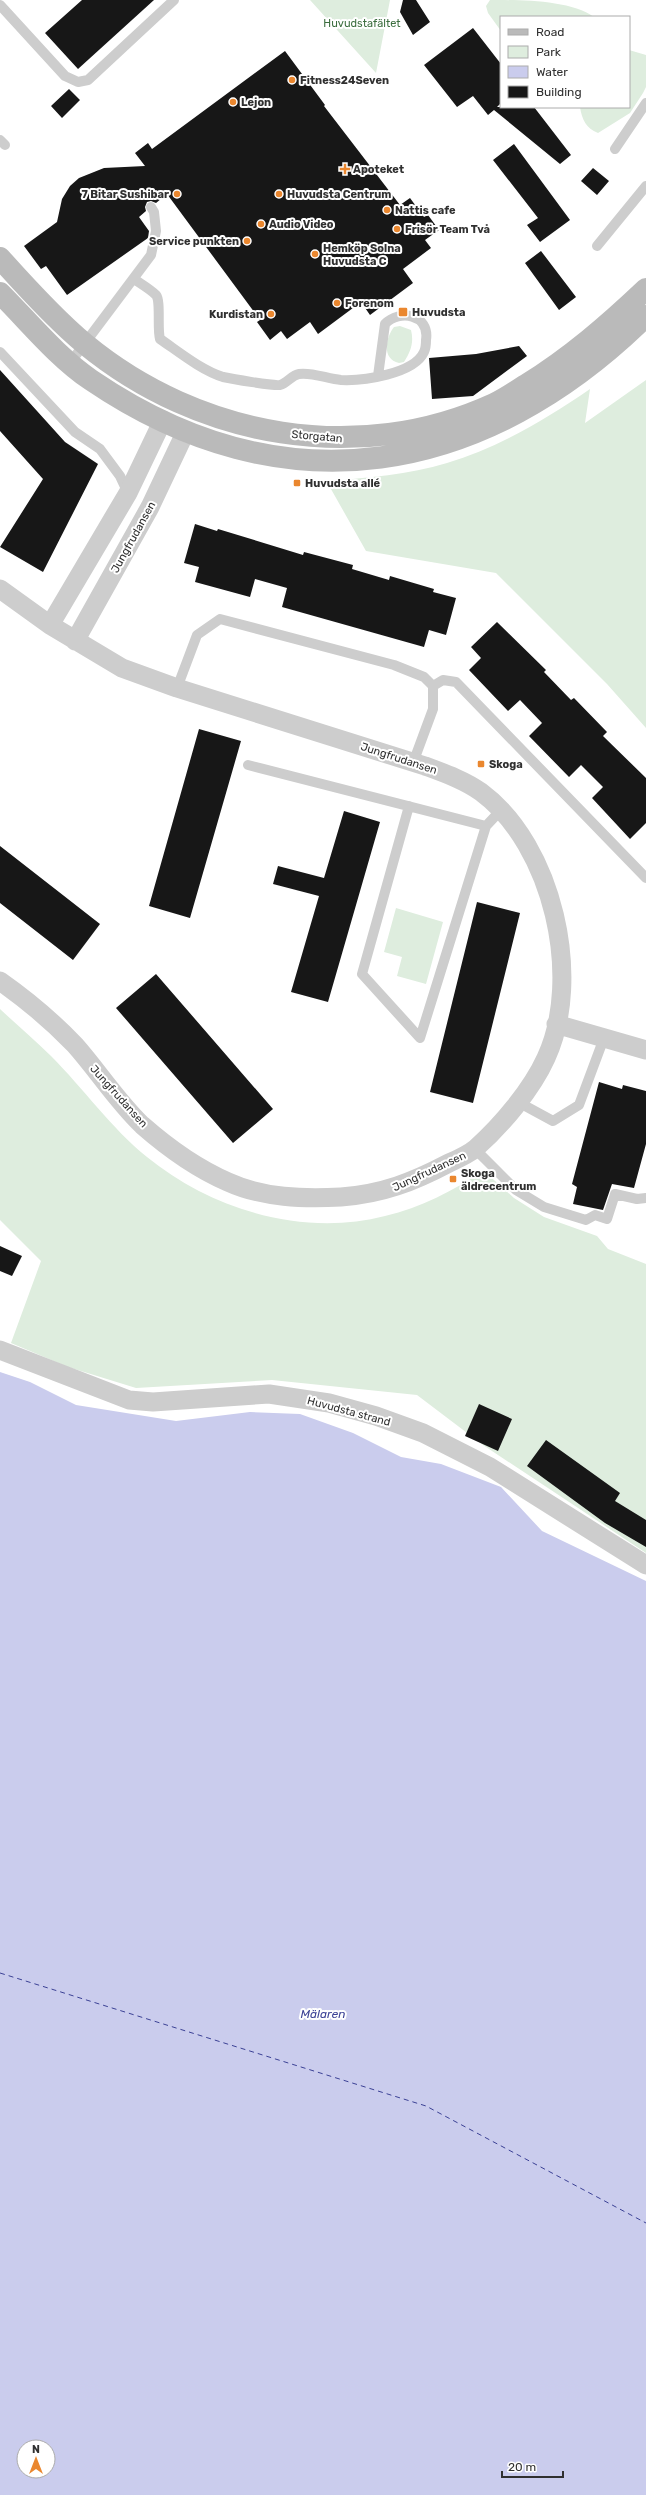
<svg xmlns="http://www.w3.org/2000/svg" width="646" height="2495" viewBox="0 0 646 2495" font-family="Rubik,sans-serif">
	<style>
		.green { fill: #deedde }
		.water { fill: #cacced; fill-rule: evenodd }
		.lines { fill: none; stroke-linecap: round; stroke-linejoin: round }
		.ferry { stroke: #3b4195; stroke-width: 1; stroke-dasharray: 5 4; stroke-linecap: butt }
		.building { fill: #171717 }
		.lane { stroke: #cdcdcd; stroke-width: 10 }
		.street { stroke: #cdcdcd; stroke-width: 19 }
		.secondary { stroke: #bababa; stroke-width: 22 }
		.poi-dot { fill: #ea872f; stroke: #fff; stroke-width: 1.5 }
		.labels { text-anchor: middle; stroke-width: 4; stroke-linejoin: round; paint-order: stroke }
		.park-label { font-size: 11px; fill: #3c6e3f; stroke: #fff }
		.poi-label { font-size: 11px; font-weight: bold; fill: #303030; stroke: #fff; text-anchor: start }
		.street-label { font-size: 11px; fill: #303030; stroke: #fff }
		.water-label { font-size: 12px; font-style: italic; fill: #3b4195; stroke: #fff }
	</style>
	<rect width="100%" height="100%" fill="#fff"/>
	<path class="green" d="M310 0H390L376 73Z
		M490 0C520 0 571 0 594 17H501V31L488 13 486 6Z
		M629 50 646 55V87L643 93 630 113 598 133C586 128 582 120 580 107H629Z
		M400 326 411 330C414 342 411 351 404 362L399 363C381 359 386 337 394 327Z
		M646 380V728L607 684 496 573 366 551 327 482C367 477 409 475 447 463 498 448 546 419 590 389L585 423Z
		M396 908 443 922 426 984 397 976 402 957 384 952Z
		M0 1009C17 1025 35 1040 51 1056 84 1089 111 1128 147 1157 212 1210 303 1237 385 1216 421 1208 453 1190 484 1171L514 1198 544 1217 597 1236 608 1249 646 1264V1553L483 1445 417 1395 272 1380 136 1388 68 1367 11 1343 41 1261 0 1220Z"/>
	<path class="water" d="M0 1372 30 1382 76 1405 176 1421 250 1412 300 1414 353 1433 401 1457 441 1464 501 1487 542 1531 646 1581V2495H0ZM24 2447H48V2471H24Z"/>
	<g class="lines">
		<path class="ferry" d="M0 1973 426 2106 646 2223"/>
	</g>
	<path class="building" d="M82 0H154L78 69 45 33Z
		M403 0H416L430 22 413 35 400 12Z
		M473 28 501 64V103L497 107H534L571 155 560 164 494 110 488 115 473 96 457 107 424 65Z
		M285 51 325 105 324 106 400 205 410 198 424 217 428 215 439 230 425 240 431 248 403 269 413 283 370 315 361 302 318 334 310 322 287 339 281 331 270 340 257 322 260 320 167 194 156 203 151 201 147 202 145 207 146 211 139 217 149 231 148 238 67 295 46 266 41 269 24 246 57 222 62 199 70 186 79 178 104 168 145 166 135 153 148 143 152 149Z
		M69 89 80 100 62 118 51 106Z
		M514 144 570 220 540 242 527 225 538 218 493 160Z
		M593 168 609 181 597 195 581 181Z
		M541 251 576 297 559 310 525 263Z
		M519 346 527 356 473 396 432 399 429 358 476 354Z
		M0 370 65 442 98 464 43 572 0 547 43 479 0 431Z
		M195 524 217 531 218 529 303 555 304 552 353 565 352 569 389 580 390 576 434 589 433 592 456 598 446 635 429 630 424 647 282 607 287 588 255 579 250 597 195 582 199 567 184 563Z
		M497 622 546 670 544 672 571 700 574 698 607 732 603 736 646 778V823L630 839 592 798 603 787 581 765 569 777 529 736 542 723 520 700 508 711 469 670 481 658 471 647Z
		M199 729 241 741 190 918 149 906Z
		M344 811 380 822 328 1002 291 992 319 896 273 884 278 866 324 878Z
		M0 846 100 924 73 960 0 903Z
		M477 902 520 913 473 1103 430 1092Z
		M156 974 273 1109 233 1143 116 1008Z
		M599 1082 622 1089 623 1085 646 1091V1144L634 1188 612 1184 603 1210 573 1204 577 1187 572 1184Z
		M0 1246 22 1256 12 1276 0 1271Z
		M479 1404 512 1419 498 1451 465 1436Z
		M546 1440 620 1493 615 1501 646 1520V1547L605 1523 527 1466Z"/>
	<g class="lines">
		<path class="lane" d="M0 5 65 76 78 82 88 80 174 0
			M0 140 5 145
			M615 149 646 103
			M597 246 646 186
			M134 279C141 284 150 289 156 295 161 301 157 329 160 339 179 352 201 370 223 377 232 379 273 386 280 385 287 383 292 375 299 374 312 372 328 379 341 380 363 381 414 374 424 352 426 348 426 343 426 340 430 314 399 309 385 324L378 376
			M0 352 75 432 100 449 120 476 128 493
			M70 363 151 255 156 231 154 212 151 207
			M433 686 443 680 456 682 646 878
			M177 688 197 635 220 619 394 665 424 677 433 686V709L413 763
			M248 765 486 826
			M409 806 362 974 420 1038
			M420 1038 486 826 501 810
			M518 1102 553 1121 579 1105 604 1038
			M475 1149 516 1190 544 1207 586 1220 595 1215 607 1219 615 1194 637 1199 646 1198"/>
		<path class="street" d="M0 589 50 625 122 668 177 688 425 766C444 773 464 780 481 792 553 845 583 978 546 1058 532 1089 502 1125 476 1148 469 1154 458 1159 449 1163 413 1182 382 1194 341 1197 304 1199 263 1198 228 1182 198 1169 167 1147 142 1125 117 1101 98 1071 75 1045 52 1021 27 1000 0 981
			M50 625 128 493 163 420
			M75 641 150 507 186 431
			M556 1024 646 1050
			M0 1350 129 1400 153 1402 269 1394 329 1403 376 1416 423 1433 490 1467 646 1565"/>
		<path class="secondary" d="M0 258C25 286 56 320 85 344 199 438 359 466 494 404 505 399 516 391 526 385 571 357 608 325 646 289
			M0 293C29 322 57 357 91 380 285 512 484 476 646 316"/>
	</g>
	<g class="poi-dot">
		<circle cx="292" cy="80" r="4"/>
		<circle cx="233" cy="102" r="4"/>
		<path d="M343 163h4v4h4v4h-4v4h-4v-4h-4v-4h4z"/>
		<circle cx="177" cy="194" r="4"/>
		<circle cx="279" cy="194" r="4"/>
		<circle cx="387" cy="210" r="4"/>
		<circle cx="261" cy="224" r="4"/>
		<circle cx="397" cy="229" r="4"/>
		<circle cx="247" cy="241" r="4"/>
		<circle cx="315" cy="254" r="4"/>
		<circle cx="337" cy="303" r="4"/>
		<rect x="398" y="307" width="10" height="10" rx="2"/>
		<circle cx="271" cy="314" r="4"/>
		<rect x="293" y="479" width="8" height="8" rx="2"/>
		<rect x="477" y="760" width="8" height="8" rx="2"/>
		<rect x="449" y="1175" width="8" height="8" rx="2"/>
	</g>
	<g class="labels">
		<g class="park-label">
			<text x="362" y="27">Huvudstafältet</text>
		</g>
		<g class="poi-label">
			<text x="300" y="84">Fitness24Seven</text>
			<text x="241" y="106">Lejon</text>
			<text x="353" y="173">Apoteket</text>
			<text x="169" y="198" text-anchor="end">7 Bitar Sushibar</text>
			<text x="287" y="198">Huvudsta Centrum</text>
			<text x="395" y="214">Nattis cafe</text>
			<text x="269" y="228">Audio Video</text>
			<text x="405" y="233">Frisör Team Två</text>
			<text x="239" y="245" text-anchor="end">Service punkten</text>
			<text x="323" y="252">Hemköp Solna<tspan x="323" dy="13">Huvudsta C</tspan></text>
			<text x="345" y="307">Forenom</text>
			<text x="412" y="316">Huvudsta</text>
			<text x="263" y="318" text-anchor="end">Kurdistan</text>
			<text x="305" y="487">Huvudsta allé</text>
			<text x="489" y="768">Skoga</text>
			<text x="461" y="1177">Skoga<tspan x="461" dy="13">äldrecentrum</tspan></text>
		</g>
		<g class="street-label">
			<text transform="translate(317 436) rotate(5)" y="4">Storgatan</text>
			<text transform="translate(133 537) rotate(-61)" y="4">Jungfrudansen</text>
			<text transform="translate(399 758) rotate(18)" y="4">Jungfrudansen</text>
			<text transform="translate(119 1096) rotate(48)" y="4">Jungfrudansen</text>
			<text transform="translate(429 1171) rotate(-25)" y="4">Jungfrudansen</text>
			<text transform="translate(349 1411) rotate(15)" y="4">Huvudsta strand</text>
		</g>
		<g class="water-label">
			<text x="323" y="2018">Mälaren</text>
		</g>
	</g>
	<rect x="500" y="16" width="130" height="92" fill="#ffffff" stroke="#acacac"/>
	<rect x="508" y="29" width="20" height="6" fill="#bababa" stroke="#acacac"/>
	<text x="536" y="36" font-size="12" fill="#303030">Road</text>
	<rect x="508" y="46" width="20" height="12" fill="#deedde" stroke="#acacac"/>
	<text x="536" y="56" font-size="12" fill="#303030">Park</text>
	<rect x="508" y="66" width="20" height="12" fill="#cacced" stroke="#acacac"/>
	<text x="536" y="76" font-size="12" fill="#303030">Water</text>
	<rect x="508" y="86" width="20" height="12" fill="#171717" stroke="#acacac"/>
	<text x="536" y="96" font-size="12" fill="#303030">Building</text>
	<g transform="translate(36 2459)"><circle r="19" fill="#ffffff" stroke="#acacac"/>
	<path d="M0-3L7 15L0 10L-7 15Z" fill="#ea872f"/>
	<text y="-6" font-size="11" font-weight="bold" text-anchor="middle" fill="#303030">N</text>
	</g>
	<path d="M502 2471v6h61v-6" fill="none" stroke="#303030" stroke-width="2"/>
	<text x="508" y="2471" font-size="12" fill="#303030" stroke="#ffffff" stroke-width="3" paint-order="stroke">20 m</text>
</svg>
